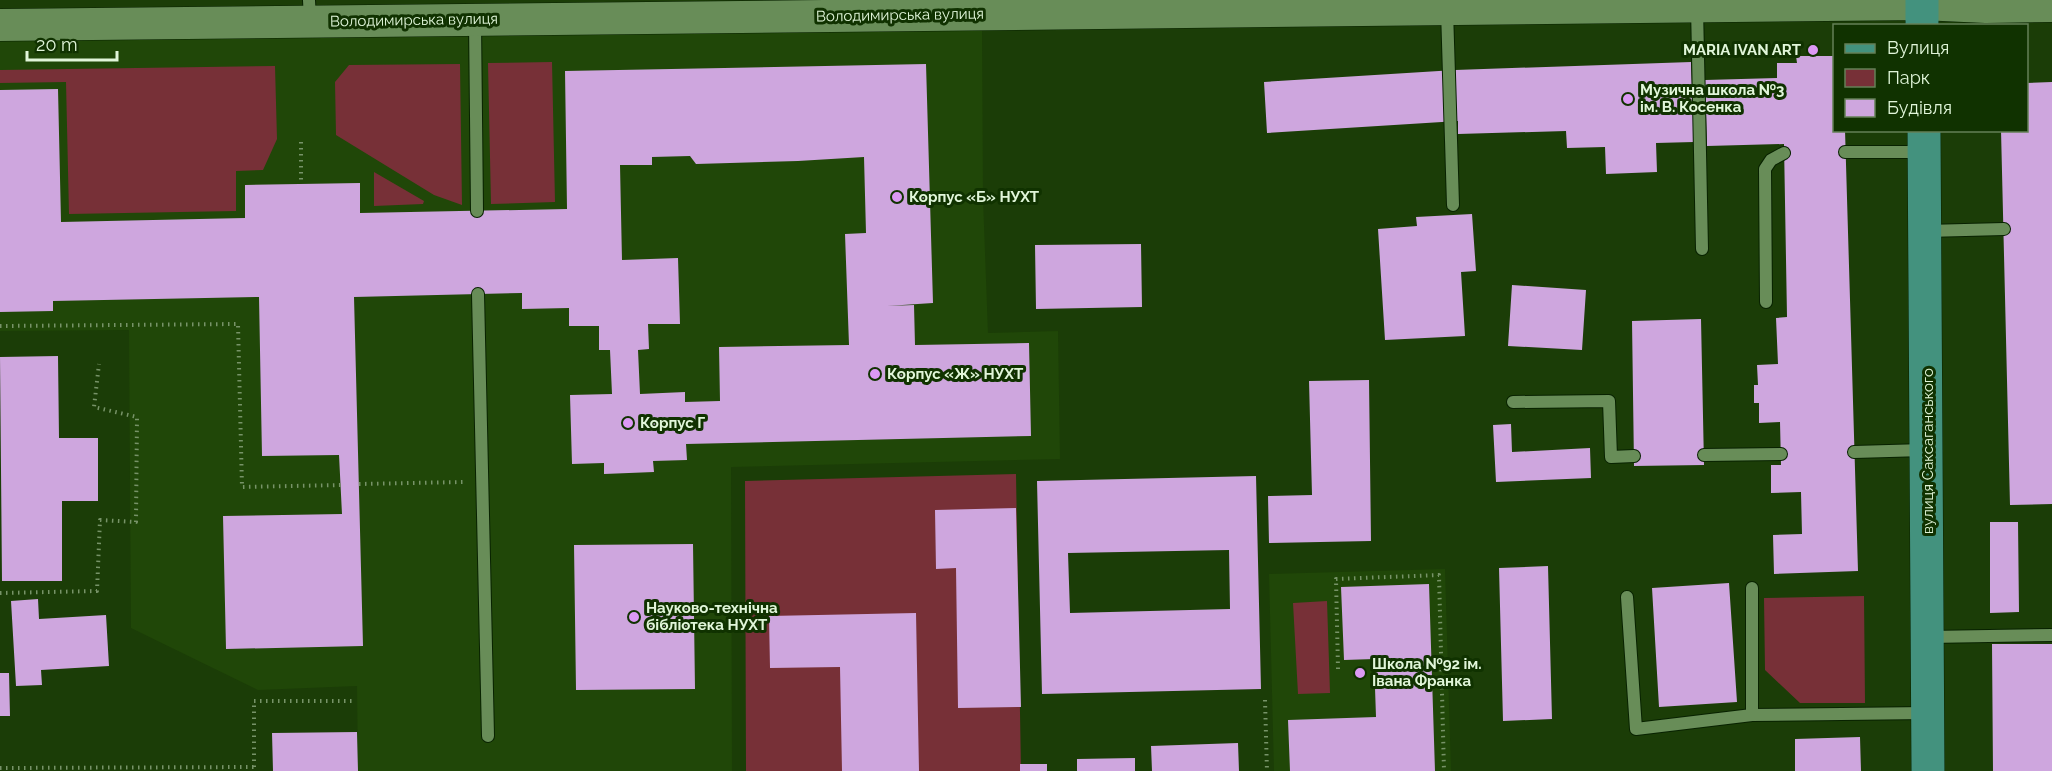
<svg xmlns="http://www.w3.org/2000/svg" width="2052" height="771" viewBox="0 0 2052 771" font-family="Raleway,sans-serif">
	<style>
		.built { fill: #204708 }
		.green { fill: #773037 }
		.building { fill: #cea6de; fill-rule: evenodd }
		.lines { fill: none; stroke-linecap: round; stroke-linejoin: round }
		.service-casing { stroke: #082200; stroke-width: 14 }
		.tertiary-casing { stroke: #082200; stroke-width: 33 }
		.primary-casing { stroke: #082200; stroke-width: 34 }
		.path { stroke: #779368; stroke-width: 4; stroke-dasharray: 1.5 4.5; stroke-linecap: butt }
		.service { stroke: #688d58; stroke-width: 12 }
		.tertiary { stroke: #688d58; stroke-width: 32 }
		.primary { stroke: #43927e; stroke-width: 33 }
		.poi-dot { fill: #dc99f4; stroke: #103200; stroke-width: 2 }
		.labels { text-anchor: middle; stroke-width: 6; stroke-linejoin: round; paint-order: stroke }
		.street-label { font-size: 15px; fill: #e1f6d9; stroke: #103200 }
		.poi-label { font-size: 15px; font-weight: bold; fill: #e1f6d9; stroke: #103200; text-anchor: start }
	</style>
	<rect width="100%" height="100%" fill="#1b3d07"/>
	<path class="built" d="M982 30 983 199 988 333 1058 331 1060 459 731 467 732 771H358L357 686 258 690 131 628 129 330 0 331V41Z
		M1445 569 1451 771H1274L1269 574Z"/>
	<path class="green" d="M552 62 555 202 491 204 488 63Z
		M460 64 462 205 434 195 336 135 335 82 349 65Z
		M275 66 277 139 263 170 236 171V211L69 214 66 82 0 83V70Z
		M374 172 424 201 423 204 374 206Z
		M1016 474 1021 771H746L745 481Z
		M1864 596 1865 703H1800L1765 670 1764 598Z
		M1327 601 1330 693 1298 694 1293 603Z"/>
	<path class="building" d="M1796 56H1834V130H1845L1858 571 1774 574 1773 535 1802 534 1801 492 1771 493V465H1781L1780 422 1759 423V403H1754V385H1758L1757 365 1778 364 1776 318 1787 317 1784 144 1707 146 1705 80 1777 78V63H1797Z
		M1691 62 1694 142 1656 143 1657 172 1606 174 1605 147 1567 148 1566 131 1458 134V121L1267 133 1264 82 1455 70Z
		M926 64 933 303 887 306 914 305 915 345 1029 343 1031 436 686 444 687 460 653 461 654 472 604 474V463L572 464 570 395 612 394 610 350H599V326H569V308L522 309V293L354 297 363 646 226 649 223 516 342 514 339 455 262 456 259 297 53 301V311L0 312V90L58 89 61 222 245 218V185L360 183V213L567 209 565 71ZM690 156 696 164 798 161 864 157 866 233 845 234 849 345 719 347 720 401 685 402V392L640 394 638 350 649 349 648 324H680L678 258 622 260 620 165H652V157Z
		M2052 82V504L2010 505 2001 130H2026V83Z
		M1472 214 1476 271 1461 272 1465 336 1385 340 1378 229 1417 226 1416 217Z
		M1141 244 1142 307 1036 309 1035 245Z
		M1512 285 1586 290 1582 350 1508 346Z
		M1701 319 1704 465 1634 466 1632 321Z
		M58 356 59 438H98V501H62V581H2L0 357Z
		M1369 380 1371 541 1269 543 1268 496 1312 495 1309 381Z
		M1511 424 1512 452 1590 448 1591 478 1496 482 1493 425Z
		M1256 476 1261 689 1042 694 1037 481ZM1229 550 1230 609 1070 613 1068 553Z
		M1016 508 1021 707 958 708 956 568 936 569 935 510Z
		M1990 522H2018L2019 612 1990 613Z
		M693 544 695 689 576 690 574 545Z
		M1548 566 1552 719 1503 721 1499 568Z
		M1729 583 1737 702 1659 707 1652 588Z
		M1429 584 1435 771H1290L1288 720 1376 717 1374 659 1344 660 1341 587Z
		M38 599 39 619 106 615 109 666 41 670 42 685 16 686 11 601Z
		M916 613 919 771H842L840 667 770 668 769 616Z
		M1992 644H2052V771H1993Z
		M0 673H9L10 716H0Z
		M357 732 358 771H273L272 733Z
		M1860 737 1861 771H1795V739Z
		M1238 743 1239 771H1152L1151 746Z
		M1135 758V771H1077V759Z
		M1020 764H1047V771H1020Z"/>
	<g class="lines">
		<g class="service-casing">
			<path id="service" d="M309 0 310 20
				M1697 7 1702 249
				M1447 10 1453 205
				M475 21 477 211
				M1845 152H1924
				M1926 231 2004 229
				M478 294 488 736
				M1766 302 1765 169 1771 160 1784 153
				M1513 402 1609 401 1611 457 1634 456
				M1854 452 1924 450
				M1704 455 1781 454
				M1752 588V715
				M1627 597 1636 729 1752 715 1927 713
				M1929 637 2052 635"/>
		</g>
		<g class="tertiary-casing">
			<path id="tertiary" d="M0 25 1922 4 1986 7 2052 6"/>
		</g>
		<g class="primary-casing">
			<path id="primary" d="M1922 0V26
				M1924 130 1928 771"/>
		</g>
		<path class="path" d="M301 142V184
			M0 326 238 324 242 487 341 485
			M359 484 463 482
			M0 593 97 591 100 520 136 522 137 417 94 407 99 364
			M1338 669 1336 579 1439 575 1444 771
			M1265 700 1267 771
			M254 767V701H353
			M0 768 254 767V771"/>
		<use href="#service" class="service"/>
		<use href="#tertiary" class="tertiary"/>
		<use href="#primary" class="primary"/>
	</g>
	<g class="poi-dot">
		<circle cx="1813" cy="50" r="6"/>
		<circle cx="1628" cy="99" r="6"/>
		<circle cx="897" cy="197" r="6"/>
		<circle cx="875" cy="374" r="6"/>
		<circle cx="628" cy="423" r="6"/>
		<circle cx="634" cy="617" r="6"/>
		<circle cx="1360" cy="673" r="6"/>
	</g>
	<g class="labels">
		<g class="street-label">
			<text transform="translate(900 15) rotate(-1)" y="5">Володимирська вулиця</text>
			<text transform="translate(414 20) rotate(-1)" y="5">Володимирська вулиця</text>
			<text transform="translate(1928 451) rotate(-90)" y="5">вулиця Саксаганського</text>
		</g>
		<g class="poi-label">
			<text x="1801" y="55" text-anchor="end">MARIA IVAN ART</text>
			<text x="1640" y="95">Музична школа №3<tspan x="1640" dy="17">ім. В. Косенка</tspan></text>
			<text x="909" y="202">Корпус «Б» НУХТ</text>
			<text x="887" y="379">Корпус «Ж» НУХТ</text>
			<text x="640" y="428">Корпус Г</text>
			<text x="646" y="613">Науково-технічна<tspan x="646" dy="17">бібліотека НУХТ</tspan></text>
			<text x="1372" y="669">Школа №92 ім.<tspan x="1372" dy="17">Івана Франка</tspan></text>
		</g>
	</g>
	<rect x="1833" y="24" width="195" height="108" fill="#103200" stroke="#648057" stroke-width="1.5"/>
	<rect x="1845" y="44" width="30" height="9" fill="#43927e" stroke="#648057" stroke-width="1.5"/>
	<text x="1887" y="54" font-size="18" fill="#e1f6d9">Вулиця</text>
	<rect x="1845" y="69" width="30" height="18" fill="#773037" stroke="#648057" stroke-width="1.5"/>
	<text x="1887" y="84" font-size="18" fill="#e1f6d9">Парк</text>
	<rect x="1845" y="99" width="30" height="18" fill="#cea6de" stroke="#648057" stroke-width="1.5"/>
	<text x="1887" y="114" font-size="18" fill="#e1f6d9">Будівля</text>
	<path d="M27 51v9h90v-9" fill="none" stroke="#e1f6d9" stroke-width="3"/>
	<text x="36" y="51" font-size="18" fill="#e1f6d9" stroke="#103200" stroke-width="4.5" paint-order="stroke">20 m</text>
</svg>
